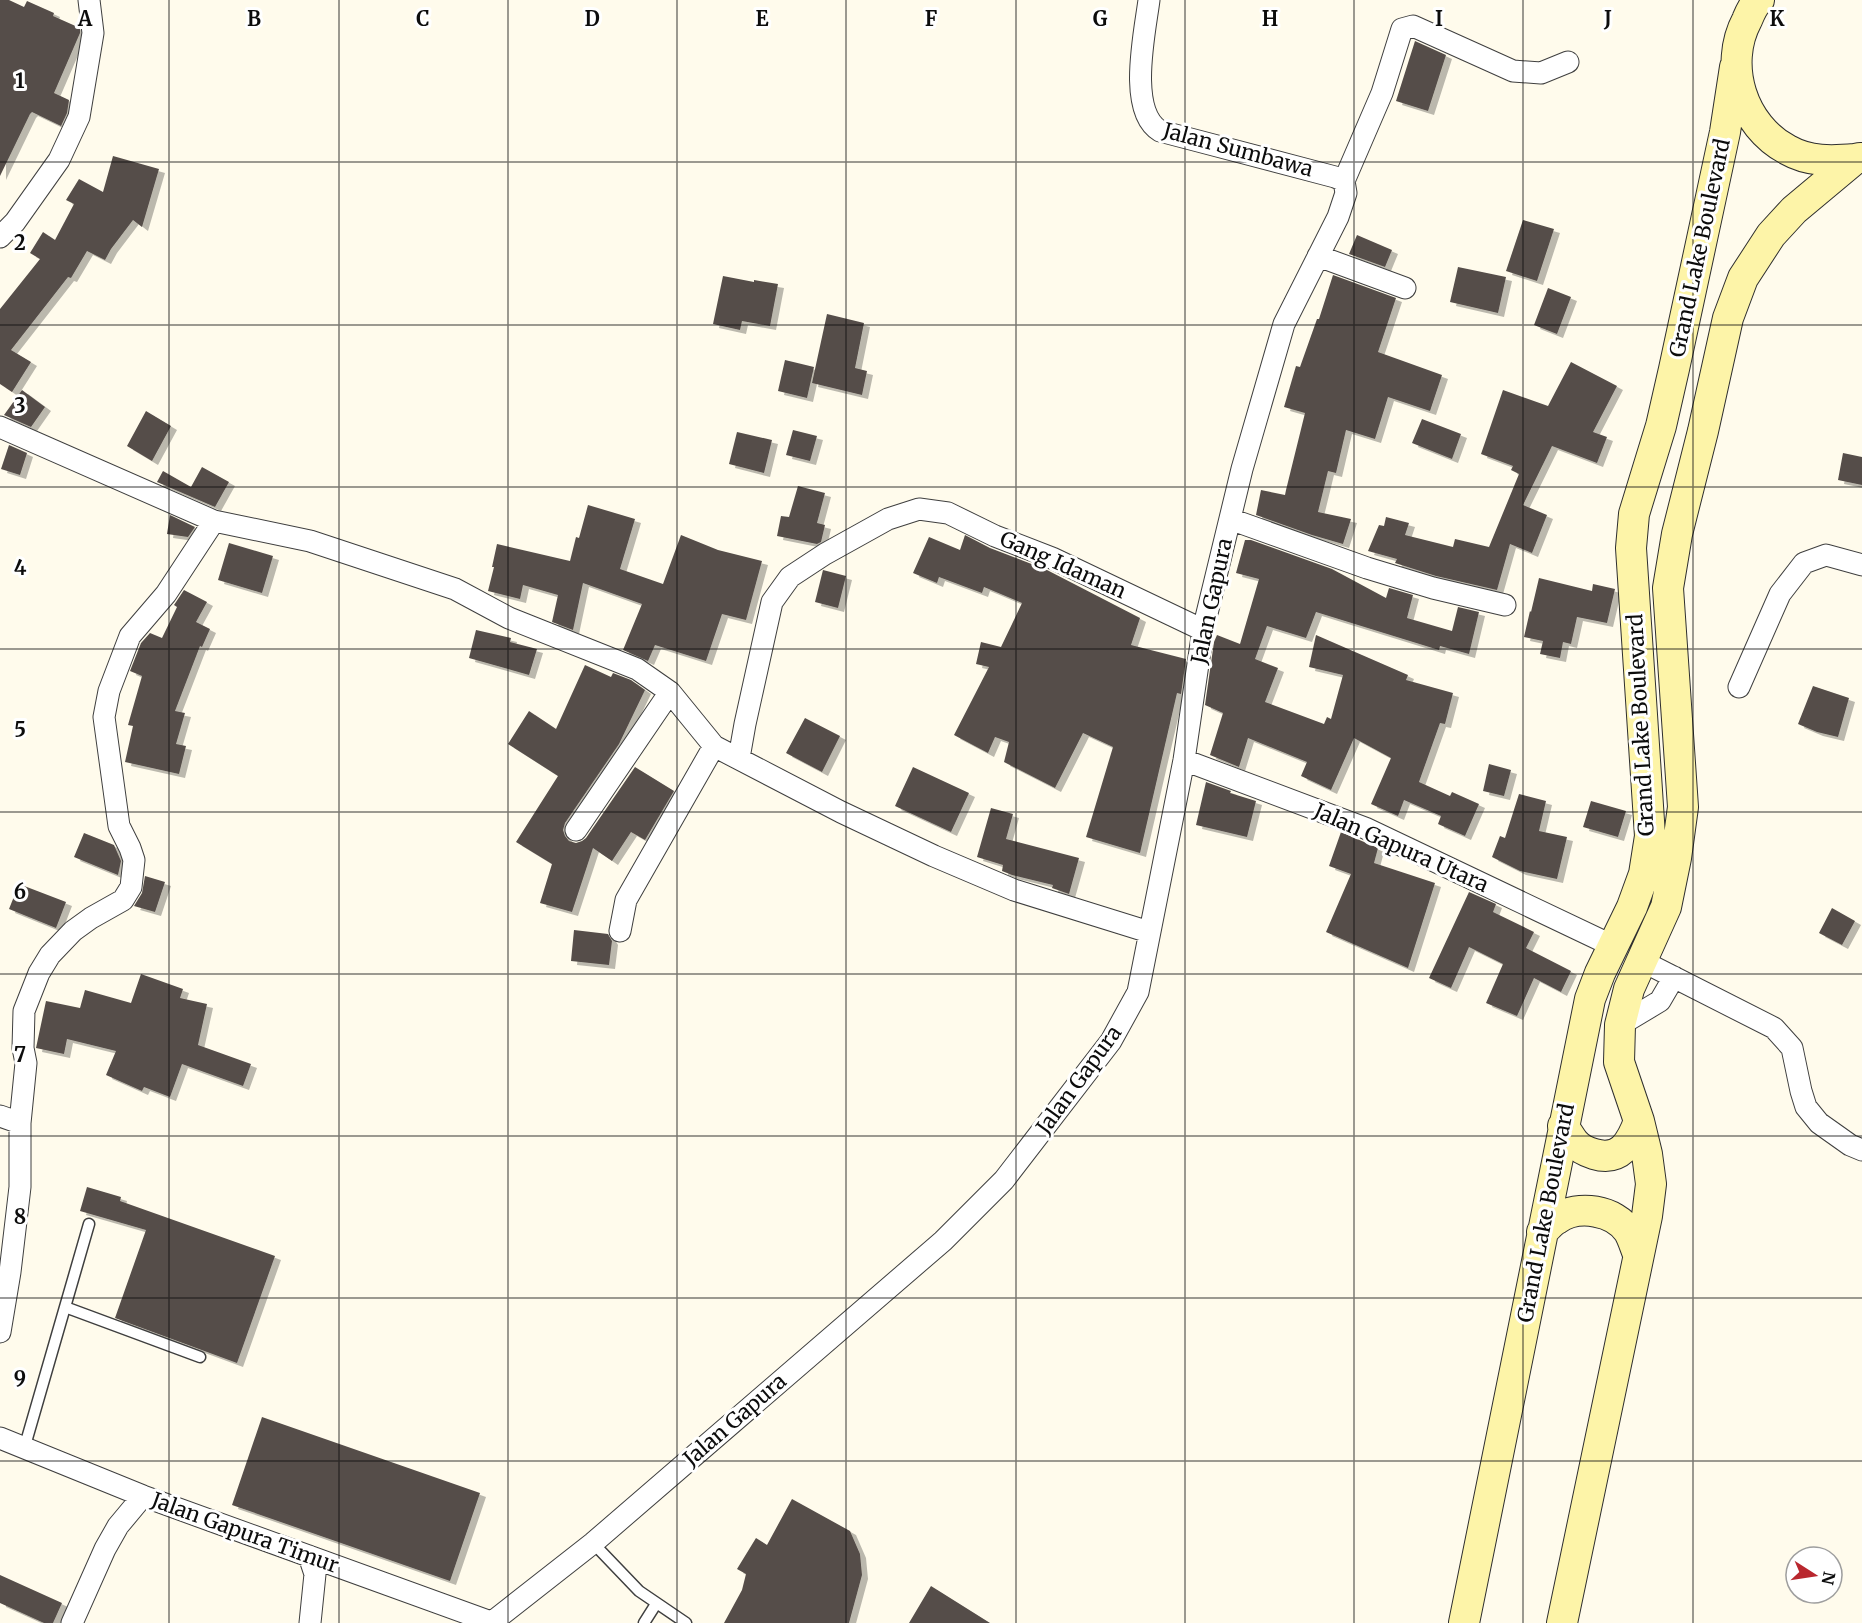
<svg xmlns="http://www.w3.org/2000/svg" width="1862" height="1623" viewBox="0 0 1862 1623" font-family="Merriweather,serif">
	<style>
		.building { fill: #554d49; filter: url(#shadow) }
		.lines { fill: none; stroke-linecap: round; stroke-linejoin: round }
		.lane-casing { stroke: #3f3f3f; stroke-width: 13 }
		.street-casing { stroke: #3f3f3f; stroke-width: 23 }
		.secondary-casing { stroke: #2e2e2e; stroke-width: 32 }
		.lane { stroke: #fff; stroke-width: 10 }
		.street { stroke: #fff; stroke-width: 21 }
		.secondary { stroke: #fdf4a8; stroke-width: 30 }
		.grid { fill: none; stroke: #0c0c0c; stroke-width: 1.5; stroke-opacity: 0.55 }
		.labels { text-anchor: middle; stroke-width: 6; stroke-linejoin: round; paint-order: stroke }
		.street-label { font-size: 21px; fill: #0c0c0c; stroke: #fff }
		.grid-label { font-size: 20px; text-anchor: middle; font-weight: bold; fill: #0c0c0c; stroke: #fff; stroke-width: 6; stroke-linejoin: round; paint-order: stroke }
	</style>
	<defs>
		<filter id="shadow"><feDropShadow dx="6" dy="4" stdDeviation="0" flood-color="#0004"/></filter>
	</defs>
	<rect width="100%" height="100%" fill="#fffbec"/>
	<path class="building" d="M0 0H9L24 7 27 1 54 13 53 16 80 28V33L54 93 69 100 67 113 61 126 32 112 30 114 0 176Z
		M1415 41 1446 55 1428 111 1396 101Z
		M113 156 159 169 142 227 133 220 111 249 105 260 87 251 71 278 68 277 11 350 31 362 12 392 0 384V309L40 259 30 253 43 232 55 240 74 204 66 200 79 179 103 192Z
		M1523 220 1554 229 1537 281 1506 271Z
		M1357 235 1392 250 1385 267 1349 254Z
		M1458 267 1506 277 1498 313 1450 302Z
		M1333 275 1396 298 1378 352 1442 375 1430 411 1388 397 1375 439 1346 430 1336 473 1328 471 1318 512 1351 519 1343 544 1312 535 1256 515 1261 490 1285 495 1286 490 1305 413 1284 407 1296 366 1300 367 1317 319H1319Z
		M723 276 754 282V280L778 284 770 326 742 321 740 330 713 324Z
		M1548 288 1571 297 1557 334 1534 325Z
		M827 314 864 323 855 368 867 371 862 395 812 383Z
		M785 360 814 367 807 398 778 391Z
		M1571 362 1617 386 1593 432 1607 437 1597 463 1552 446 1523 505 1547 515 1532 553 1510 544 1497 590 1436 576 1395 563 1397 559 1368 551 1379 525 1384 526 1386 517 1409 523 1405 535 1453 547 1455 539 1489 547 1519 474 1511 470 1513 466 1481 454 1503 390 1548 406Z
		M22 390 45 407 31 427 4 415Z
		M146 411 171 426 152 461 127 446Z
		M1422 419 1461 434 1452 459 1412 443Z
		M793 430 817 436 810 461 786 455Z
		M737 432 772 440 764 473 729 464Z
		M9 445 27 453 20 475 1 469Z
		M1843 453 1862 457V485L1838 480Z
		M202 467 229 482 215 507 157 482 163 471 191 487Z
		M798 486 825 493 817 523 825 525 821 542 817 544 777 536 781 516 789 517Z
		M588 505 635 519 620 569 663 584 681 535 718 550 762 561 746 620 722 614 706 661 655 645 648 661 623 650 642 604 583 583 573 630 552 622 558 595 523 585 520 599 488 591 494 567H492L497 544 570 561 576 537 579 538Z
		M170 515 195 527 188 537 167 534Z
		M965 535 990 548 1047 570 1140 618 1131 645 1186 659 1181 694 1177 693 1140 853 1086 837 1113 747 1083 733 1055 788 1004 762 1009 742 995 737 988 753 954 735 989 667 976 664 981 642 1001 647 1022 603 984 587 982 593 939 577 937 583 913 573 929 537 960 550Z
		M1245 540H1251L1332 569 1386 598 1389 588 1413 595 1407 618 1452 631 1458 607 1479 612 1469 654 1440 646 1439 650 1316 612 1306 638 1267 626 1255 659 1278 668 1265 702 1324 724 1327 717 1331 719 1343 675 1309 667 1316 635 1408 675 1406 680 1453 693 1445 724 1440 723 1419 782 1450 796 1452 792 1479 804 1465 836 1438 824 1441 816 1404 800 1398 816 1371 804 1391 758 1354 738 1331 790 1301 776 1307 762 1248 738 1239 767 1210 755 1223 713 1205 705 1214 642 1217 635 1240 644 1259 579 1236 573Z
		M229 543 273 556 262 593 218 580Z
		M823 570 846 576 838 608 815 602Z
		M1539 578 1592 591 1593 584 1615 589 1607 623 1577 617 1571 644 1563 642 1560 658 1540 654 1543 641 1524 637 1530 611 1531 612Z
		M184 590 207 602 196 622 210 629 202 647 200 646 175 711 185 713 176 744 186 746 179 774 125 762 133 726 128 725 142 676 130 671 141 643 150 633 162 638 177 607 174 605Z
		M476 630 511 638 510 642 537 649 529 675 469 658Z
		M585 665 611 677 613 673 631 680 645 690 619 744 565 823 563 830 565 836 569 841 576 843 582 841 586 838 635 767 674 791 645 840 631 832 612 861 593 848 572 912 540 903 552 864 516 842 558 776 508 744 529 711 556 729Z
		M1813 686 1849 698 1838 737 1817 732 1798 724Z
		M805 718 840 736 822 772 786 753Z
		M1489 764 1511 770 1504 796 1483 791Z
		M913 767 969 793 951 832 895 806Z
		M1206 782 1231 791 1230 793 1256 801 1247 837 1196 825Z
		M1519 794 1546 801 1539 831 1567 837 1557 879 1520 871 1492 857 1500 836 1505 838Z
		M1591 801 1626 811 1618 837 1583 827Z
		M991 808 1013 814 1006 839 1079 858 1069 894 1052 888 1053 885 1012 875 1002 871 1003 865 977 857Z
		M1341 832 1378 848 1374 863 1435 883 1408 968 1326 932 1351 874 1329 866Z
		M84 833 114 845 121 861 118 875 74 857Z
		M145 876 165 882 155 912 134 906 142 893Z
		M19 884 66 902 56 928 9 909Z
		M1469 892 1496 904 1493 912 1534 932 1526 948 1571 971 1561 992 1534 978 1517 1016 1486 1003 1503 964 1469 947 1451 988 1429 978Z
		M1832 908 1855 921 1842 945 1819 933Z
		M574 930 608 934 612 941 609 965 571 961Z
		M141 974 183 989 180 998 207 1004 198 1045 251 1064 243 1086 182 1064 170 1097 144 1087 142 1091 106 1075 116 1051 67 1039 64 1054 36 1048 46 1001 80 1008 85 990 131 1003Z
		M87 1187 121 1197 120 1201 275 1256 237 1363 115 1318 146 1230 80 1211Z
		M262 1417 480 1493 450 1581 232 1505Z
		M792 1499 850 1531 860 1554 862 1575 849 1623H724L742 1590 746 1574 737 1569 756 1538 767 1545Z
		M0 1575 62 1603 53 1623H44L0 1603Z
		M931 1586 990 1623H909Z"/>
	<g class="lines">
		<g class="lane-casing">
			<path id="lane" d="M65 1307 200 1357
				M24 1449 89 1224
				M593 1543 639 1591 686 1623
				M644 1623 656 1604"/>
		</g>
		<g class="street-casing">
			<path id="street" d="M1149 0C1145 32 1127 111 1160 131L1335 177 1344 181
				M1344 181 1382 93 1402 29 1413 26 1513 71 1541 73 1568 62
				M0 237 15 222 59 160 79 117 93 33 89 0
				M1318 256 1405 288
				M0 427 214 521 310 541 455 589 509 618 637 669 670 692 714 746 841 812 934 856 1014 890 1149 932
				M1230 519 1367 568 1433 588 1505 605
				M1739 687 1780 594 1804 563 1826 555 1862 565
				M739 758 745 724 772 602 790 577 825 554 888 519 919 509 948 513 995 536 1052 558 1203 630
				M1184 760 1365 828 1613 946
				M576 830 670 692
				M620 931 626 900 714 746
				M1642 961 1774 1028 1792 1048 1801 1091 1806 1107 1819 1123 1850 1145 1862 1150
				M1620 1025 1660 1001 1674 977
				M0 1116 20 1123V1187L10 1272 0 1332
				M20 1123 26 1063 23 1048 24 1011 39 973 50 955 73 931 91 918 123 900 131 887 134 860 130 848 119 826 104 717 109 691 130 636 166 594 214 521
				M0 1438 143 1496 491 1622
				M309 1556 315 1574 310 1623
				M72 1623 105 1549 118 1526 143 1496
				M491 1623 593 1543 943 1241 1004 1180 1111 1041 1138 992 1184 760 1203 630 1242 469 1284 324 1338 217 1346 193 1344 181"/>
		</g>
		<g class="secondary-casing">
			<path id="secondary" d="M1759 0C1753 5 1750 13 1747 20 1723 65 1742 126 1788 150 1809 162 1832 161 1855 159L1860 158
				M1563 1126C1567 1131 1570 1137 1574 1142 1579 1148 1587 1152 1594 1154 1620 1162 1631 1143 1639 1121
				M1542 1232C1547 1228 1551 1222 1557 1219 1578 1204 1615 1210 1629 1232 1633 1239 1635 1247 1638 1254
				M1464 1623 1590 999 1600 973 1632 907 1644 874 1650 836 1631 548 1634 514 1661 426 1674 369 1725 132 1735 67
				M1562 1623 1647 1216 1651 1184 1647 1154 1639 1121 1619 1062 1620 1025 1629 989 1666 907 1676 858 1683 807 1668 588 1677 534 1703 431 1728 318 1743 278 1771 235 1794 210 1855 159"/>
		</g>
		<use href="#lane" class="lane"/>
		<use href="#street" class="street"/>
		<use href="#secondary" class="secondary"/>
	</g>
	<path class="grid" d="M169 0V1623M339 0V1623M508 0V1623M677 0V1623M846 0V1623M1016 0V1623M1185 0V1623M1354 0V1623M1523 0V1623M1693 0V1623M0 162H1862M0 325H1862M0 487H1862M0 649H1862M0 812H1862M0 974H1862M0 1136H1862M0 1298H1862M0 1461H1862"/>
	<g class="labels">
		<g class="street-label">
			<text transform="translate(1238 150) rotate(15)" y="7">Jalan Sumbawa</text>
			<text transform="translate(1700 248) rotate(-78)" y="7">Grand Lake Boulevard</text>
			<text transform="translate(1063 565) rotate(24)" y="7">Gang Idaman</text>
			<text transform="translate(1212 601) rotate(-78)" y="7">Jalan Gapura</text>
			<text transform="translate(1641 725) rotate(-93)" y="7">Grand Lake Boulevard</text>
			<text transform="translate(1401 848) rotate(24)" y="7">Jalan Gapura Utara</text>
			<text transform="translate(1079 1080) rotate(-54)" y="7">Jalan Gapura</text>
			<text transform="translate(1546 1213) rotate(-79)" y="7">Grand Lake Boulevard</text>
			<text transform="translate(735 1420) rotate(-41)" y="7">Jalan Gapura</text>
			<text transform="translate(245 1533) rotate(20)" y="7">Jalan Gapura Timur</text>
		</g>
	</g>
	<g class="grid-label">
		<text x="85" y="26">A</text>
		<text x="254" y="26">B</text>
		<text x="423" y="26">C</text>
		<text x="592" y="26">D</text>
		<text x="762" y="26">E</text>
		<text x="931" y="26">F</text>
		<text x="1100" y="26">G</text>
		<text x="1270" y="26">H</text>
		<text x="1439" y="26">I</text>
		<text x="1608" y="26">J</text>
		<text x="1777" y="26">K</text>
		<text x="20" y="88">1</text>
		<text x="20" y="250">2</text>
		<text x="20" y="413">3</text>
		<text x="20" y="575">4</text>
		<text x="20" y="737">5</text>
		<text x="20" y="899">6</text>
		<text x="20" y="1062">7</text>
		<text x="20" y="1224">8</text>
		<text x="20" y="1386">9</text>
	</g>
	<g transform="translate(1814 1575) rotate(102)"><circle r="28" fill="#ffffff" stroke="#9e9e9e" stroke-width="1.5"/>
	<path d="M0-4.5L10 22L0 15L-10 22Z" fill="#b9272e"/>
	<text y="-9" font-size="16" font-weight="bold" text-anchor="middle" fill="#0c0c0c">N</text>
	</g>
</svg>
